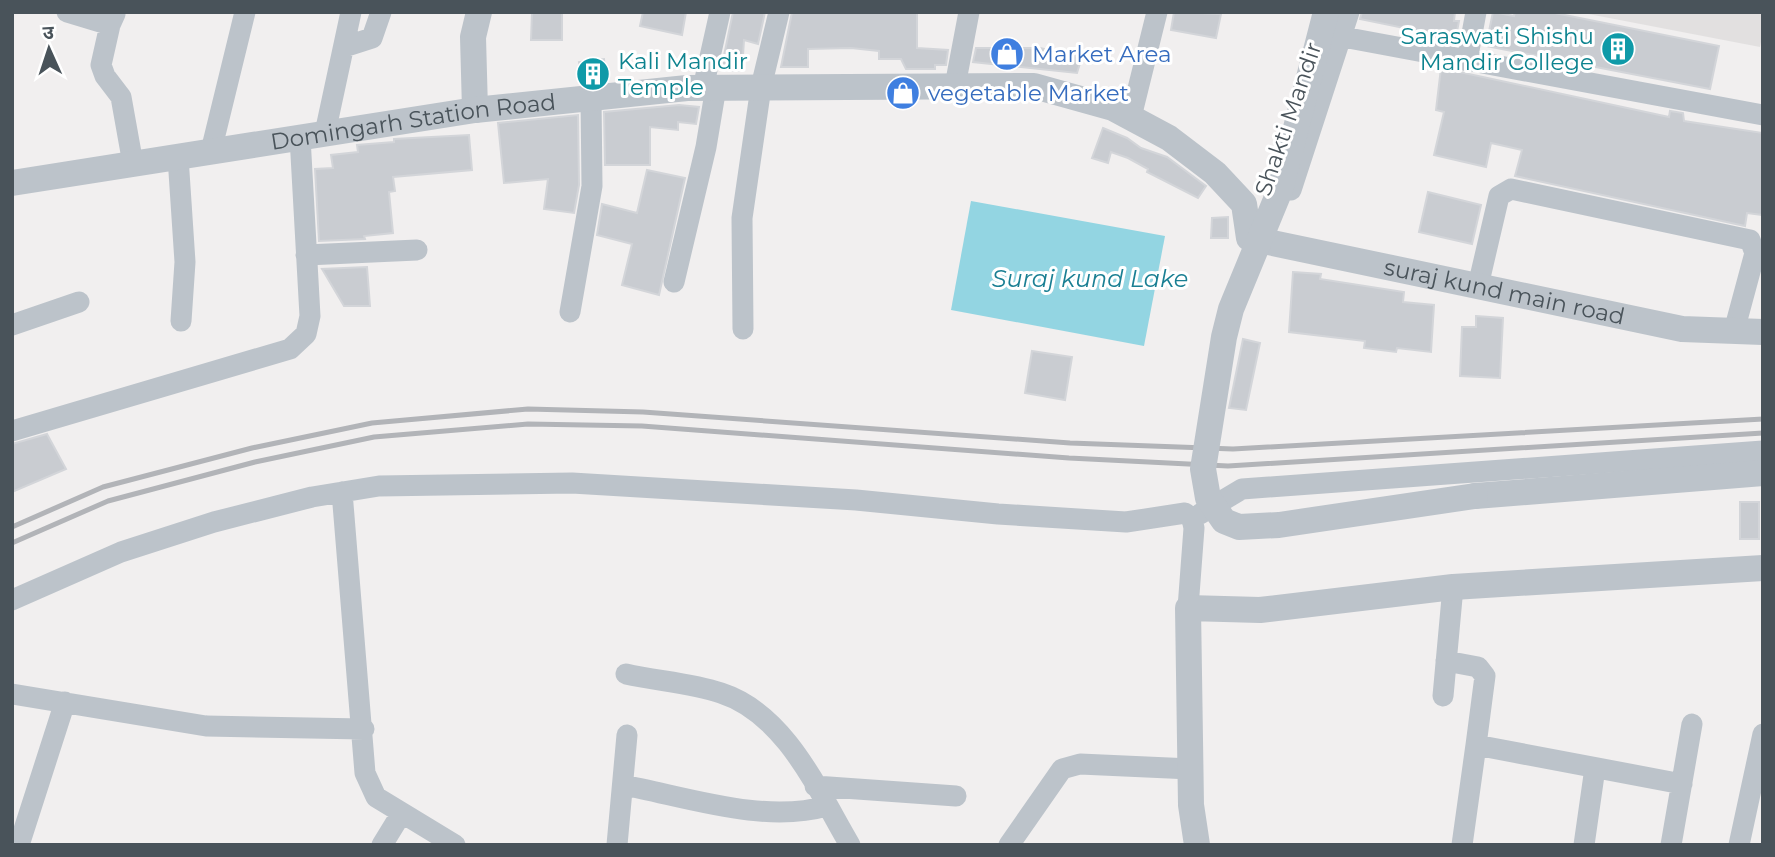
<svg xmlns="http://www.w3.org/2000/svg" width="1775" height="857" viewBox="0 0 1775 857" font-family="Montserrat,'Noto Sans Devanagari',sans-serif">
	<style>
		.education { fill: #e2e0e0 }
		.water { fill: #93d5e2 }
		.building { fill: #c9ccd1; stroke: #d3d5d9; stroke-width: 2 }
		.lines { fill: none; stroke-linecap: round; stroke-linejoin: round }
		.minor { stroke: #bcc3ca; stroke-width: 21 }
		.tertiary { stroke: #bcc3ca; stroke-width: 26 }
		.rail { stroke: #b2b4b8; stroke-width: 5 }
		.tertiary-bridge { stroke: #bcc3ca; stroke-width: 26 }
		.labels { text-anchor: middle; stroke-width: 6; stroke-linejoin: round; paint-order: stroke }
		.culture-label { font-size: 23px; fill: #0d838f; stroke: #fff; text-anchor: end }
		.shop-label { font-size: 23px; fill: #366cbe; stroke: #fff; text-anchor: start }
		.street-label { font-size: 23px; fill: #49535a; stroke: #fff }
		.water-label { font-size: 24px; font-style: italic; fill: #1a7f93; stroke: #fff }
	</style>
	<rect width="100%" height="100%" fill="#f1efef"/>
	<path class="education" d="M1578 12H1763V31L1760 47Z"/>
	<path class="water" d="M971 201 1165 236 1144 346 951 310Z"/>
	<path class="building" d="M532 12H562V40H531Z
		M643 12H686L682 35 640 26Z
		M733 12H765L758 44 744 40 742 71 721 70Z
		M792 12H917V48L948 50 946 65H935V69H906L901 59H879V51L851 48 808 49V67H781Z
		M1174 12 1221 14 1216 38 1171 30Z
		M1362 12H1455L1454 21H1459L1455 42 1414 35V30L1360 19Z
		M1493 12 1514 16 1515 12H1550L1719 46 1710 89 1486 46Z
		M976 48H1040L1082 57 1077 73 973 62Z
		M604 59 606 81 582 83 579 62Z
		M1441 68 1669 117 1670 111 1683 113 1684 121 1763 133V215L1747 213 1745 226 1515 176 1522 150 1491 143 1486 167 1434 155 1444 112 1436 110Z
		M679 105 699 107 696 124 678 122V130L650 127V165H605L604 112Z
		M578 115 579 185 574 213 544 209 548 179 504 183 498 123Z
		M1103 128 1127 138 1141 148 1167 157 1206 186 1198 198 1147 172 1148 169 1128 158 1111 152 1108 163 1092 158Z
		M469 135 472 170 393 177 395 191 389 192 393 233 364 236 365 239 319 241 315 169 333 168 331 155 358 152 357 145 394 142V139Z
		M647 170 685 178 659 295 622 285 632 244 597 235 602 204 637 213Z
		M1428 192 1481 205 1472 244 1419 232Z
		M1228 217V238H1211L1212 218Z
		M367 267 370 306H344L322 269Z
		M1293 272 1321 274 1320 279 1404 292 1403 302 1434 305 1431 352 1397 348 1396 352 1364 348 1365 341 1289 332Z
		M1476 316 1503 318 1500 378 1460 376 1462 327H1476Z
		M1243 339 1260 343 1246 410 1229 408Z
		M1032 351 1072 357 1065 400 1025 393Z
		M47 434 66 469 12 492V444Z
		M1740 502H1759V539H1740Z"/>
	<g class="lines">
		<path class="minor" d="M67 12 110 25 115 14
			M110 25 101 65 105 76 121 97 133 164
			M1343 37 1763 115
			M344 47 372 38 381 12
			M1467 61 1476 12
			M955 86 969 12
			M703 88 720 12
			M1131 117 1157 12
			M325 133 351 12
			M211 151 245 12
			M178 157 185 262 181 321
			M1291 190 1349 12
			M306 255 417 250
			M674 282 706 147 716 87
			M1478 286 1499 196 1511 189 1750 240 1755 253 1734 331
			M570 312 592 186 591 98
			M12 325 79 302
			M743 329 742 218 761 87 779 12
			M12 431 290 349 306 334 310 316 300 137
			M342 492 365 773 376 797 455 845
			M1200 514 1242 489 1763 451
			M12 600 121 552 214 522 312 497 379 486 572 483 856 500 998 514 1126 522 1185 513 1192 519
			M1188 608 1194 528 1192 519
			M1446 661 1478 667 1485 676 1476 745
			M626 674C657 681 691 683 721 693 786 714 818 791 850 845
			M12 694 206 726 364 729
			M1443 696 1453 587
			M623 785C687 797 764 824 827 806
			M815 786 956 796
			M19 845 65 702
			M382 845 401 814
			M617 845 627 735
			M1009 845 1062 769 1080 764 1191 769
			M1462 845 1476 745 1682 784
			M1584 845 1595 768
			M1671 845 1692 724
			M1739 845 1763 734"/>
		<g class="tertiary">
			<path d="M475 110 473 37 479 12"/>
			<path id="s1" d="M12 183 475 110 687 88 1034 86 1113 108 1169 138 1215 173 1244 204 1249 238 1682 329 1763 332"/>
			<path d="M1475 496 1763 473"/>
			<path d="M1197 845 1191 805 1188 608 1260 610 1453 587 1763 568"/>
		</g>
		<path class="rail" d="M12 527 103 487 252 448 372 423 528 409 643 412 1070 443 1233 449 1763 419
			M12 543 108 501 255 462 374 437 528 424 642 426 1069 458 1228 466 1763 433"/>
		<path class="tertiary-bridge" d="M1326 12 1280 190 1231 309 1224 337 1203 469 1208 498 1224 521 1239 527 1279 525 1475 496"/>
	</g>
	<defs>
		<g id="building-disc" transform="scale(1.75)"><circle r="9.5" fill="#0f9aa8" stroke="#fff"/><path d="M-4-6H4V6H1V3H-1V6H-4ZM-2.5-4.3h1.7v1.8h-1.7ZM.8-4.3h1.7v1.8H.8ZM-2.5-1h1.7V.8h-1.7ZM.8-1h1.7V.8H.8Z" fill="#fff"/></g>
		<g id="shop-disc" transform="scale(1.75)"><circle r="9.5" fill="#3f7fe0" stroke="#fff"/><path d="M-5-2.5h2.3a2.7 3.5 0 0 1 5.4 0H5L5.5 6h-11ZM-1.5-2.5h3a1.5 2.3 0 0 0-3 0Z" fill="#fff"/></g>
	</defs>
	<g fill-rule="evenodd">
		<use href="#building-disc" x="1618" y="49"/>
		<use href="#shop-disc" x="1007" y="54"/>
		<use href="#building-disc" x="593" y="74"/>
		<use href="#shop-disc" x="903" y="93"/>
	</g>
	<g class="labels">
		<g class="culture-label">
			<text x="1594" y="44">Saraswati Shishu<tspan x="1594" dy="26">Mandir College</tspan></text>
			<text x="618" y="69" text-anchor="start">Kali Mandir<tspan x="618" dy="26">Temple</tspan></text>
		</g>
		<g class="shop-label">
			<text x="1032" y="62">Market Area</text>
			<text x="928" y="101">vegetable Market</text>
		</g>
		<g class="street-label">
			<text transform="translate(1288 119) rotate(-71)" y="8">Shakti Mandir</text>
			<text dy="8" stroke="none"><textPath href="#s1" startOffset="406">Domingarh Station Road</textPath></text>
			<text dy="8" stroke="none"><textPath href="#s1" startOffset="1570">suraj kund main road</textPath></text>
		</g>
		<g class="water-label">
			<text x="1090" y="287">Suraj kund Lake</text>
		</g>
	</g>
	<rect width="1775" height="857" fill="none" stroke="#49535a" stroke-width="28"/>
	<g transform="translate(49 49) rotate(357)" stroke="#ffffff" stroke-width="5" paint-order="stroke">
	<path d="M0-5L12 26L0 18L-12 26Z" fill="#49535a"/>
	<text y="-10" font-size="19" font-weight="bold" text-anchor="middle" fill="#49535a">उ</text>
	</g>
</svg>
